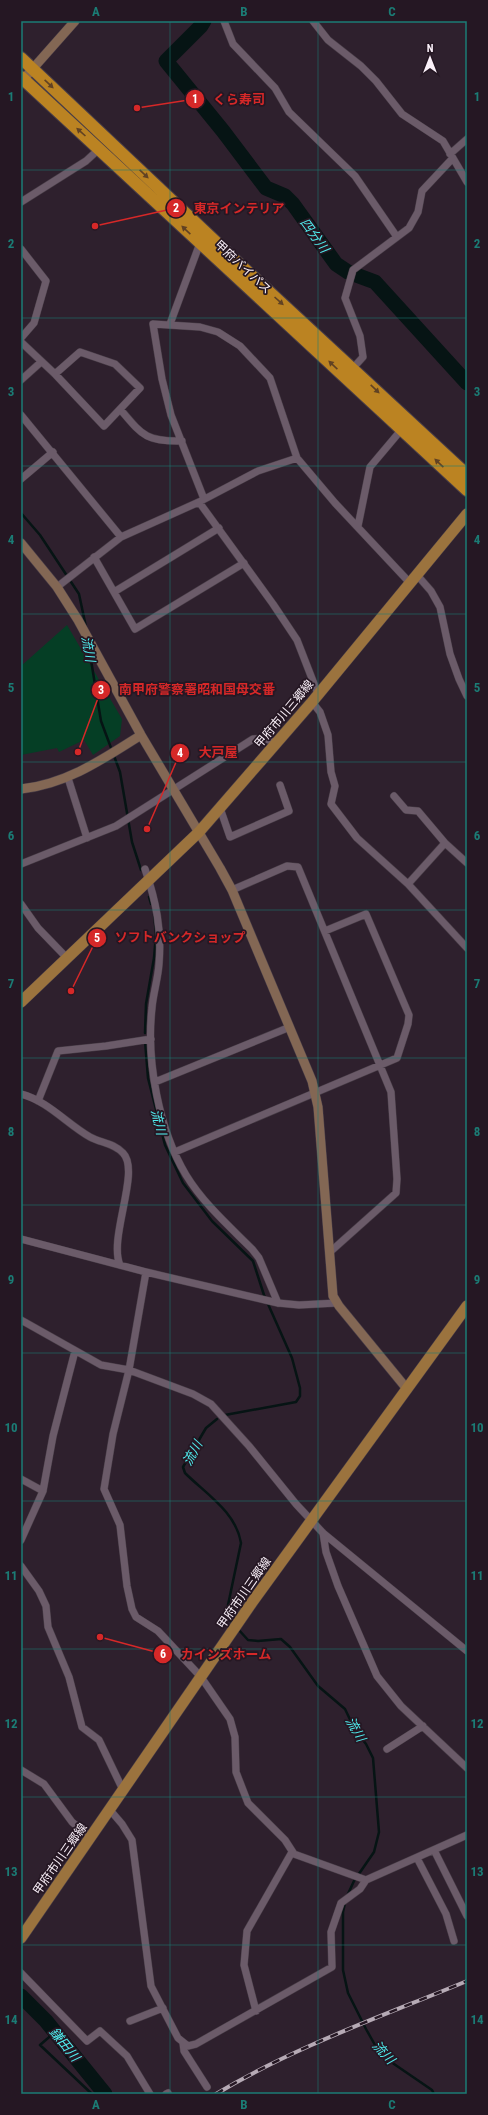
<svg xmlns="http://www.w3.org/2000/svg" width="488" height="2115" viewBox="0 0 488 2115" font-family="'Roboto Condensed','Noto Sans JP',sans-serif">
	<style>
		.green { fill: #053e25 }
		.lines { fill: none; stroke-linecap: round; stroke-linejoin: round }
		.stream { stroke: #061414; stroke-width: 2.5 }
		.river { stroke: #061414; stroke-width: 15 }
		.street-casing { stroke: #483d47; stroke-width: 8 }
		.secondary-casing { stroke: #483d47; stroke-width: 10 }
		.primary-casing { stroke: #483d47; stroke-width: 12 }
		.highway-casing { stroke: #483d47; stroke-width: 14 }
		.street { stroke: #6b5b69; stroke-width: 7 }
		.secondary { stroke: #836754; stroke-width: 9 }
		.primary { stroke: #9b733e; stroke-width: 11 }
		.highway { stroke: #bb8322; stroke-width: 12 }
		.rail-casing { stroke: #b6aab5; stroke-width: 4 }
		.rail { stroke: #251723; stroke-width: 2.5; stroke-dasharray: 8; stroke-linecap: butt }
		.oneway { fill: #614223 }
		.grid { fill: none; stroke: #1b7c75; stroke-width: 1; stroke-opacity: 0.55 }
		.labels { text-anchor: middle; stroke-width: 3.5; stroke-linejoin: round; paint-order: stroke }
		.street-label { font-size: 12px; fill: #faf0f9; stroke: #251723 }
		.water-label { font-size: 13px; font-style: italic; fill: #50eeef; stroke: #251723 }
		.leader { fill: none; stroke: #d62828; stroke-width: 1.5 }
		.callout-dot { fill: #d62828; stroke: #251723; stroke-width: 1.5 }
		.mark-label { font-size: 12px; text-anchor: middle; font-weight: bold; fill: #fff }
		.callout-label { font-size: 13px; text-anchor: middle; font-weight: bold; fill: #d62828; stroke: #251723; stroke-width: 3.5; stroke-linejoin: round; paint-order: stroke }
		.neatline { fill: none; stroke: #1b7c75; stroke-width: 1.5 }
		.grid-label { font-size: 13px; text-anchor: middle; font-weight: bold; fill: #1b7c75 }
	</style>
	<rect width="100%" height="100%" fill="#2e202d"/>
	<path class="green" d="M67 625 122 719 120 736 93 755 84 740 59 752 57 748 21 755V666Z"/>
	<g class="lines">
		<path class="stream" d="M21 513 40 535 79 594 86 627
			M89 648 101 721 120 772 132 842 141 870
			M149 897 151 904
			M145 1033 146 1004 154 958 156 934 154 914
			M145 1041 148 1078 165 1145 183 1183 212 1221 253 1261 264 1295 292 1358 300 1388V1396L296 1402 225 1415
			M217 1419 206 1428 183 1467 185 1473C206 1494 236 1512 241 1543L228 1605V1618L234 1624
			M238 1629 248 1640 258 1641 281 1639 290 1647 318 1686 345 1709 355 1730 366 1744 373 1758 379 1832 374 1852 354 1881 347 1896
			M345 1903 343 1912V1970L348 1993 366 2029 375 2045 394 2064 432 2090 434 2094
			M55 2032 40 2045 92 2094"/>
		<path class="river" d="M204 21 201 26 166 61 223 131 266 188 285 196 293 204 336 264 348 272 375 282 467 383
			M21 1996 46 2021 105 2094"/>
		<g class="street-casing">
			<path id="street" d="M224 21 233 44 275 88 289 112 355 176 397 237 409 228 418 212 422 191 452 159
				M313 21 328 40 361 66 376 81 402 114 443 141 467 182
				M450 154 467 139
				M21 202 86 161 99 149
				M21 249 46 281 34 323 21 338
				M170 324 200 243
				M21 342 55 374 104 426 140 388 115 364 80 352 55 374
				M353 368 363 357 360 336 345 298 353 270 397 237
				M21 380 41 362
				M120 409C142 435 146 442 182 441
				M21 415 121 537
				M21 479 53 452
				M204 499 171 415 162 379 153 324 200 327 218 332 240 346 270 378 297 458 335 503 410 583
				M199 502 273 604 297 640 318 694
				M358 526 370 467 402 429
				M94 557 135 629 244 563
				M417 575 431 591 440 607 450 654 459 679 467 696
				M57 587 121 537 199 502 258 471 297 458
				M114 592 219 528
				M312 702 320 712 328 735 331 772 335 786 331 804 357 838 408 884 467 948
				M68 778 87 838
				M394 796 406 810 418 811 445 843 467 863
				M220 808 230 837 289 811 280 785
				M21 864 116 826 253 739 263 738 277 743
				M145 869C156 901 162 930 159 964 158 979 153 994 152 1008 146 1061 159 1130 186 1175 203 1203 229 1226 252 1249L259 1258 278 1303
				M408 884 445 843
				M232 890 287 866 298 867 391 1092 397 1179 396 1193 330 1252
				M21 904 38 928 67 958
				M155 1082 290 1027
				M21 1094C48 1101 67 1124 90 1137 101 1143 114 1143 123 1153 141 1171 108 1238 120 1265
				M38 1101 58 1051 106 1046 151 1039
				M175 1152 397 1058 408 1024 409 1015 366 914 325 931
				M21 1239 146 1272 278 1303 299 1305 337 1303
				M146 1272 129 1370 113 1434 104 1489 120 1525 127 1586 132 1609 136 1617 158 1631 201 1677 230 1719 235 1737 236 1772 248 1803 285 1840 294 1854 366 1880 467 1835
				M21 1320 101 1365 129 1370 193 1394 211 1404 249 1446 296 1504 323 1533 467 1651
				M21 1479 43 1491
				M323 1533 326 1552 338 1586 377 1676 401 1706 467 1768
				M21 1540 43 1491 53 1436 75 1351
				M21 1566 39 1591 46 1606 48 1627 69 1677 82 1727 99 1740 123 1790
				M387 1749 423 1726
				M21 1770 44 1784 72 1822 91 1838
				M110 1810 122 1824 132 1840 151 1986 178 2038 188 2046 196 2044 332 1967 331 1932 341 1903 360 1889 366 1880
				M434 1850 467 1916
				M417 1858 446 1914 454 1941
				M21 1973 87 2041 100 2031 127 2056 150 2094
				M256 2011 244 1965 247 1931 292 1852
				M130 2021 163 2008
				M183 2043 184 2051 207 2087
				M166 2094 168 2093"/>
		</g>
		<g class="secondary-casing">
			<path id="secondary" d="M21 82 75 21
				M21 543 57 587 78 620 141 735 220 868 232 890 312 1081 318 1107 333 1296 339 1306 407 1389
				M21 789C67 784 103 759 141 735"/>
		</g>
		<g class="primary-casing">
			<path id="primary" d="M21 1002 199 832 312 702 467 514
				M21 1938 253 1601 467 1306"/>
		</g>
		<g class="highway-casing">
			<path id="highway" d="M21 58 238 263 467 475
				M21 77 467 490"/>
		</g>
		<use href="#street" class="street"/>
		<use href="#secondary" class="secondary"/>
		<use href="#primary" class="primary"/>
		<use href="#highway" class="highway"/>
		<g class="rail-casing">
			<path id="rail" d="M216 2094C294 2047 383 2016 467 1981"/>
		</g>
		<use href="#rail" class="rail"/>
	</g>
	<defs><path id="oneway-solid" d="M-6-.8H1V-3.2L6.5 0L1 3.2V.8H-6Z"/></defs>
	<g class="oneway">
		<use href="#oneway-solid" transform="translate(49 84) rotate(43)"/>
		<use href="#oneway-solid" transform="translate(81 132) rotate(-138)"/>
		<use href="#oneway-solid" transform="translate(144 174) rotate(43)"/>
		<use href="#oneway-solid" transform="translate(186 230) rotate(-137)"/>
		<use href="#oneway-solid" transform="translate(279 301) rotate(42)"/>
		<use href="#oneway-solid" transform="translate(333 365) rotate(-137)"/>
		<use href="#oneway-solid" transform="translate(375 389) rotate(44)"/>
		<use href="#oneway-solid" transform="translate(439 463) rotate(-137)"/>
	</g>
	<path class="grid" d="M170 21V2094M318 21V2094M21 170H467M21 318H467M21 466H467M21 614H467M21 762H467M21 910H467M21 1058H467M21 1205H467M21 1353H467M21 1501H467M21 1649H467M21 1797H467M21 1945H467"/>
	<g class="labels">
		<g class="street-label">
			<text transform="translate(243 267) rotate(43)" y="4">甲府バイパス</text>
			<text transform="translate(284 714) rotate(-50)" y="4">甲府市川三郷線</text>
			<text transform="translate(244 1593) rotate(-55)" y="4">甲府市川三郷線</text>
			<text transform="translate(60 1859) rotate(-55)" y="4">甲府市川三郷線</text>
		</g>
		<g class="water-label">
			<text transform="translate(315 235) rotate(54)" y="5">四分川</text>
			<text transform="translate(89 649) rotate(80)" y="5">流川</text>
			<text transform="translate(159 1122) rotate(76)" y="5">流川</text>
			<text transform="translate(192 1453) rotate(-62)" y="5">流川</text>
			<text transform="translate(356 1729) rotate(60)" y="5">流川</text>
			<text transform="translate(65 2044) rotate(51)" y="5">鎌田川</text>
			<text transform="translate(384 2052) rotate(47)" y="5">流川</text>
		</g>
	</g>
	<path class="leader" d="M137 108L195 99M95 226L176 208M78 752L101 690M147 829L180 753M71 991L97 938M100 1637L163 1654"/>
	<g class="callout-dot">
		<circle cx="137" cy="108" r="4"/>
		<circle cx="95" cy="226" r="4"/>
		<circle cx="78" cy="752" r="4"/>
		<circle cx="147" cy="829" r="4"/>
		<circle cx="71" cy="991" r="4"/>
		<circle cx="100" cy="1637" r="4"/>
		<circle cx="195" cy="99" r="10"/>
		<circle cx="176" cy="208" r="10"/>
		<circle cx="101" cy="690" r="10"/>
		<circle cx="180" cy="753" r="10"/>
		<circle cx="97" cy="938" r="10"/>
		<circle cx="163" cy="1654" r="10"/>
	</g>
	<g class="mark-label">
		<text x="195" y="103">1</text>
		<text x="176" y="212">2</text>
		<text x="101" y="694">3</text>
		<text x="180" y="757">4</text>
		<text x="97" y="942">5</text>
		<text x="163" y="1658">6</text>
	</g>
	<g class="callout-label">
		<text x="239" y="104">くら寿司</text>
		<text x="239" y="213">東京インテリア</text>
		<text x="197" y="694">南甲府警察署昭和国母交番</text>
		<text x="218" y="757">大戸屋</text>
		<text x="180" y="942">ソフトバンクショップ</text>
		<text x="226" y="1659">カインズホーム</text>
	</g>
	<rect width="488" height="2115" fill="none" stroke="#251723" stroke-width="44"/>
	<g transform="translate(430 58)" stroke="#251723" stroke-width="3" paint-order="stroke">
	<path d="M0-3L7 15L0 10L-7 15Z" fill="#faf0f9"/>
	<text y="-6" font-size="11" font-weight="bold" text-anchor="middle" fill="#faf0f9">N</text>
	</g>
	<rect x="22" y="22" width="444" height="2071" class="neatline"/>
	<g class="grid-label">
		<text x="96" y="16">A</text>
		<text x="244" y="16">B</text>
		<text x="392" y="16">C</text>
		<text x="11" y="101">1</text>
		<text x="477" y="101">1</text>
		<text x="11" y="248">2</text>
		<text x="477" y="248">2</text>
		<text x="11" y="396">3</text>
		<text x="477" y="396">3</text>
		<text x="11" y="544">4</text>
		<text x="477" y="544">4</text>
		<text x="11" y="692">5</text>
		<text x="477" y="692">5</text>
		<text x="11" y="840">6</text>
		<text x="477" y="840">6</text>
		<text x="11" y="988">7</text>
		<text x="477" y="988">7</text>
		<text x="11" y="1136">8</text>
		<text x="477" y="1136">8</text>
		<text x="11" y="1284">9</text>
		<text x="477" y="1284">9</text>
		<text x="11" y="1432">10</text>
		<text x="477" y="1432">10</text>
		<text x="11" y="1580">11</text>
		<text x="477" y="1580">11</text>
		<text x="11" y="1728">12</text>
		<text x="477" y="1728">12</text>
		<text x="11" y="1876">13</text>
		<text x="477" y="1876">13</text>
		<text x="11" y="2024">14</text>
		<text x="477" y="2024">14</text>
		<text x="96" y="2109">A</text>
		<text x="244" y="2109">B</text>
		<text x="392" y="2109">C</text>
	</g>
</svg>
